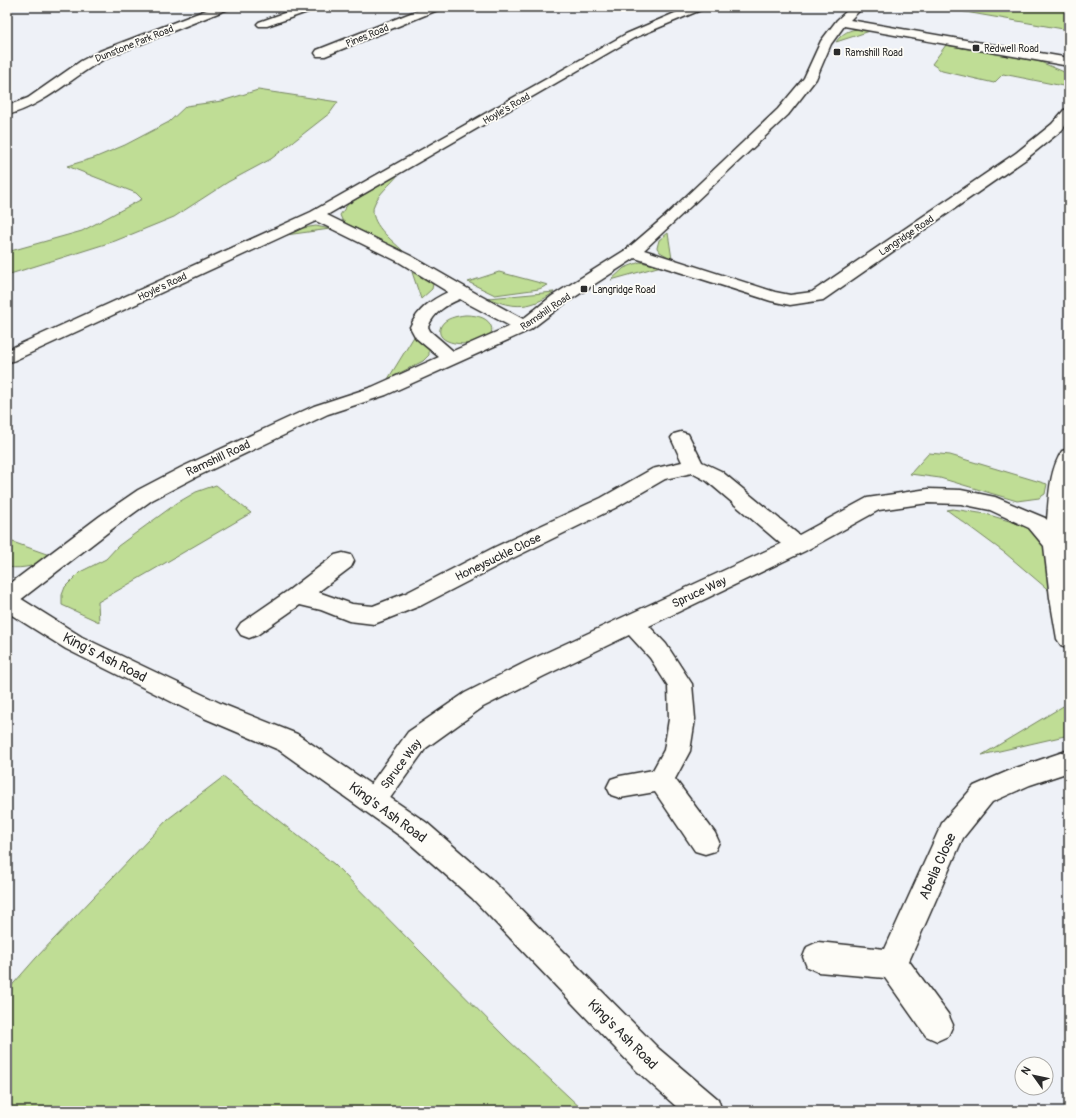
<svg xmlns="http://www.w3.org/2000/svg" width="1076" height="1118" viewBox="0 0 1076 1118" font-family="Pangolin,sans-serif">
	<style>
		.green { fill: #bfdd95; stroke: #758460 }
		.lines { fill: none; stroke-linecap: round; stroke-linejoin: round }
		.street-casing { stroke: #2b2b2b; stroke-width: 3 }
		.highway-casing { stroke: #2b2b2b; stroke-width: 3 }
		.street { fill: #fdfcf7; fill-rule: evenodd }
		.highway { fill: #fdfcf7; fill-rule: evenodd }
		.poi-dot { fill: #2b2b2b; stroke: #fdfcf7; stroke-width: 1.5 }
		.labels { text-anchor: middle; stroke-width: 3.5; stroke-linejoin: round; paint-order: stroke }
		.far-street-label { font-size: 10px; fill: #2b2b2b; stroke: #fdfcf7 }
		.far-poi-label { font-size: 10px; fill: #2b2b2b; stroke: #fdfcf7; text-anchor: start }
		.street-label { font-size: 12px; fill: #2b2b2b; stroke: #fdfcf7 }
		.near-street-label { font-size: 14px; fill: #2b2b2b; stroke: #fdfcf7 }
	</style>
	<rect width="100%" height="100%" fill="#eef1f7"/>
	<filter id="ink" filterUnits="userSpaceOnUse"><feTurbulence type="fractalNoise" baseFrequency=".025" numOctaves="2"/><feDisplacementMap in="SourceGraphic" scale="8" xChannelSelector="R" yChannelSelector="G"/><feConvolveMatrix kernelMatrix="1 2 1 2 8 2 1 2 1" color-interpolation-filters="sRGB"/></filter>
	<g filter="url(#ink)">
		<path class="green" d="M963 7H1050L1069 11V30L954 10Z
			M860 29 870 31 836 42C842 33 850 29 860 29Z
			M946 45 1038 61 1069 74V85L1068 87 1003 74 994 83 942 71 932 64Z
			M258 90 338 102 330 113 271 159 228 182 174 217 115 241 7 275V252L82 231 142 199 136 193 67 166 94 158 125 145 169 122 186 106 222 101Z
			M398 175C391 184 378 194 374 205 368 223 392 240 403 251L347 224 342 220 340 215 348 204Z
			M316 226 330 229 286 235 303 228Z
			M668 233 672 259 660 252 657 248 659 240Z
			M640 262 661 266 611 280 624 268Z
			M412 272 433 284 432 289 421 299Z
			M499 272 548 285 539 289 495 295 468 282Z
			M554 292C532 309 513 309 488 298Z
			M465 315C473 315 485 316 490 324 504 348 429 352 441 326 445 318 457 316 465 315Z
			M415 335 429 348V355L423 361 388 379Z
			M929 453 950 455 1047 484 1045 494 1039 498 1017 501 940 478 910 474Z
			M216 485 251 513 98 602 99 622 62 605V595L65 587 80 572 106 559 118 546 177 503 196 492Z
			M953 509 986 514 1029 527 1048 546 1052 593 1005 553 947 510Z
			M7 540 55 557C39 564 25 570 7 567Z
			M1065 705 1069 708V735L982 755Z
			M223 777 334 864 508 1040 584 1111H7V991L36 958 168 819Z"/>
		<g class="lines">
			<g class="street-casing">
				<path id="street" d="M214 7H230L228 9 108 57C74 75 46 105 7 115V106L28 98 81 61 100 51Z
					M301 7H318L316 9 267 26H259L257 24 259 22Z
					M426 7H442L440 9 325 56H317L315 53 317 50Z
					M689 7H705L703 9 634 38 327 215 411 256 477 294 523 319 552 296 627 249 663 218 778 109 804 78 821 41 837 20 851 7H863L850 20 1069 58V66L844 26 831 44 816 79 788 115 644 250 775 292 790 295 812 292 1016 153 1052 124 1064 110 1069 109V121L1062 130 1026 159 823 300 790 305 771 301 635 258 564 304 530 330 386 395 328 414 196 477 152 500 116 526 15 604 7 606V586L100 516 138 490 182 467 314 406 372 387 439 357 416 338 410 327C418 309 431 300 448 292L399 262 316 221 13 361 7 362V350L311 212 626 34ZM460 299 465 302 510 326 453 351 430 331 428 327C434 312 446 305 460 299Z
					M681 432 688 434 702 462 721 471 799 535 867 498 928 489 961 490 995 497 1045 518 1047 520C1049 498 1049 471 1062 451L1069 449V508L1066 544 1069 570V648L1061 645 1057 639 1050 598 1044 546 1029 528 990 510 961 504 928 503 879 510 805 551 649 626 666 644 692 684 695 719 690 751 675 779 715 833 719 842 715 851 705 854 695 851 655 792 620 798 611 795 607 787 611 779 620 776 653 770 664 750 669 719 668 686 650 658 629 635 544 676 483 707 426 748 383 808 374 812 365 808 361 800 365 792 408 732 465 693 526 662 781 544 707 481 692 473 665 479 615 508 511 559 422 605 382 621 374 624 349 621 321 610 300 605 257 635 249 638 241 635 237 629 241 623 289 590 335 555 343 553 351 555 354 561 351 567 318 592 352 604 373 606 406 593 495 547 601 498 652 469 682 462 671 438 674 434Z
					M1069 750V772L1030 785 992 802 963 838 909 961 948 1014 953 1025 948 1036 937 1041 926 1036 885 978 818 972 807 967 803 957 807 947 818 942 885 949 943 821 974 786 1013 769Z"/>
			</g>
			<g class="highway-casing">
				<path id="highway" d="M7 592 15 595 82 637 222 704 297 734 427 823 492 880 659 1049 718 1099 722 1111H681L637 1071 472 898 407 841 279 750 204 718 66 649 7 612Z"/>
			</g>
			<use href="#street" class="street"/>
			<use href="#highway" class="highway"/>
		</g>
	</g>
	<g class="poi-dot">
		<rect x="972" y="44" width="8" height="8" rx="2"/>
		<rect x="833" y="48" width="8" height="8" rx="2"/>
		<rect x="580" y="285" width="8" height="8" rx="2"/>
	</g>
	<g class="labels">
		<g class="far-street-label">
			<text transform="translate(367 35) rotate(-22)" y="4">Pines Road</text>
			<text transform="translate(134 43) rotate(-22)" y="4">Dunstone Park Road</text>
			<text transform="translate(506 108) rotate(-30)" y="4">Hoyle's Road</text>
			<text transform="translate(906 235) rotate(-34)" y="4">Langridge Road</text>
			<text transform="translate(162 286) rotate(-25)" y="4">Hoyle's Road</text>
			<text transform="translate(545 311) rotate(-34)" y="4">Ramshill Road</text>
		</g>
		<g class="far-poi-label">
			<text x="984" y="52">Redwell Road</text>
			<text x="845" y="56">Ramshill Road</text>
			<text x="592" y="293">Langridge Road</text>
		</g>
		<g class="street-label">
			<text transform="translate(218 458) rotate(-25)" y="4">Ramshill Road</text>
			<text transform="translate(498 557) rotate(-26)" y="4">Honeysuckle Close</text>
			<text transform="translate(699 592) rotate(-25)" y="4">Spruce Way</text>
			<text transform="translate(401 764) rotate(-53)" y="4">Spruce Way</text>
		</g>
		<g class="near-street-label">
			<text transform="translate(105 657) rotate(27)" y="5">King's Ash Road</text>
			<text transform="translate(388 812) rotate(36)" y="5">King's Ash Road</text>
			<text transform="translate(937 866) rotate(-66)" y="5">Abelia Close</text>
			<text transform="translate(623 1034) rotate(45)" y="5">King's Ash Road</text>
		</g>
	</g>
	<rect width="1076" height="1118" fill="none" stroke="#fdfcf7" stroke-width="24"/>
	<rect x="12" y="12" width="1052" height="1094" fill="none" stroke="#2b2b2b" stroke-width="1.5" filter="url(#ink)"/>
	<g transform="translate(1034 1076) rotate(303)"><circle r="19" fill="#fdfcf7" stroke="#a9a8a5"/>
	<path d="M0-3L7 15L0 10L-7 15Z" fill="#2b2b2b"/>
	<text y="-6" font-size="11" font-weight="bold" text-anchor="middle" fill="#2b2b2b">N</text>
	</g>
</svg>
